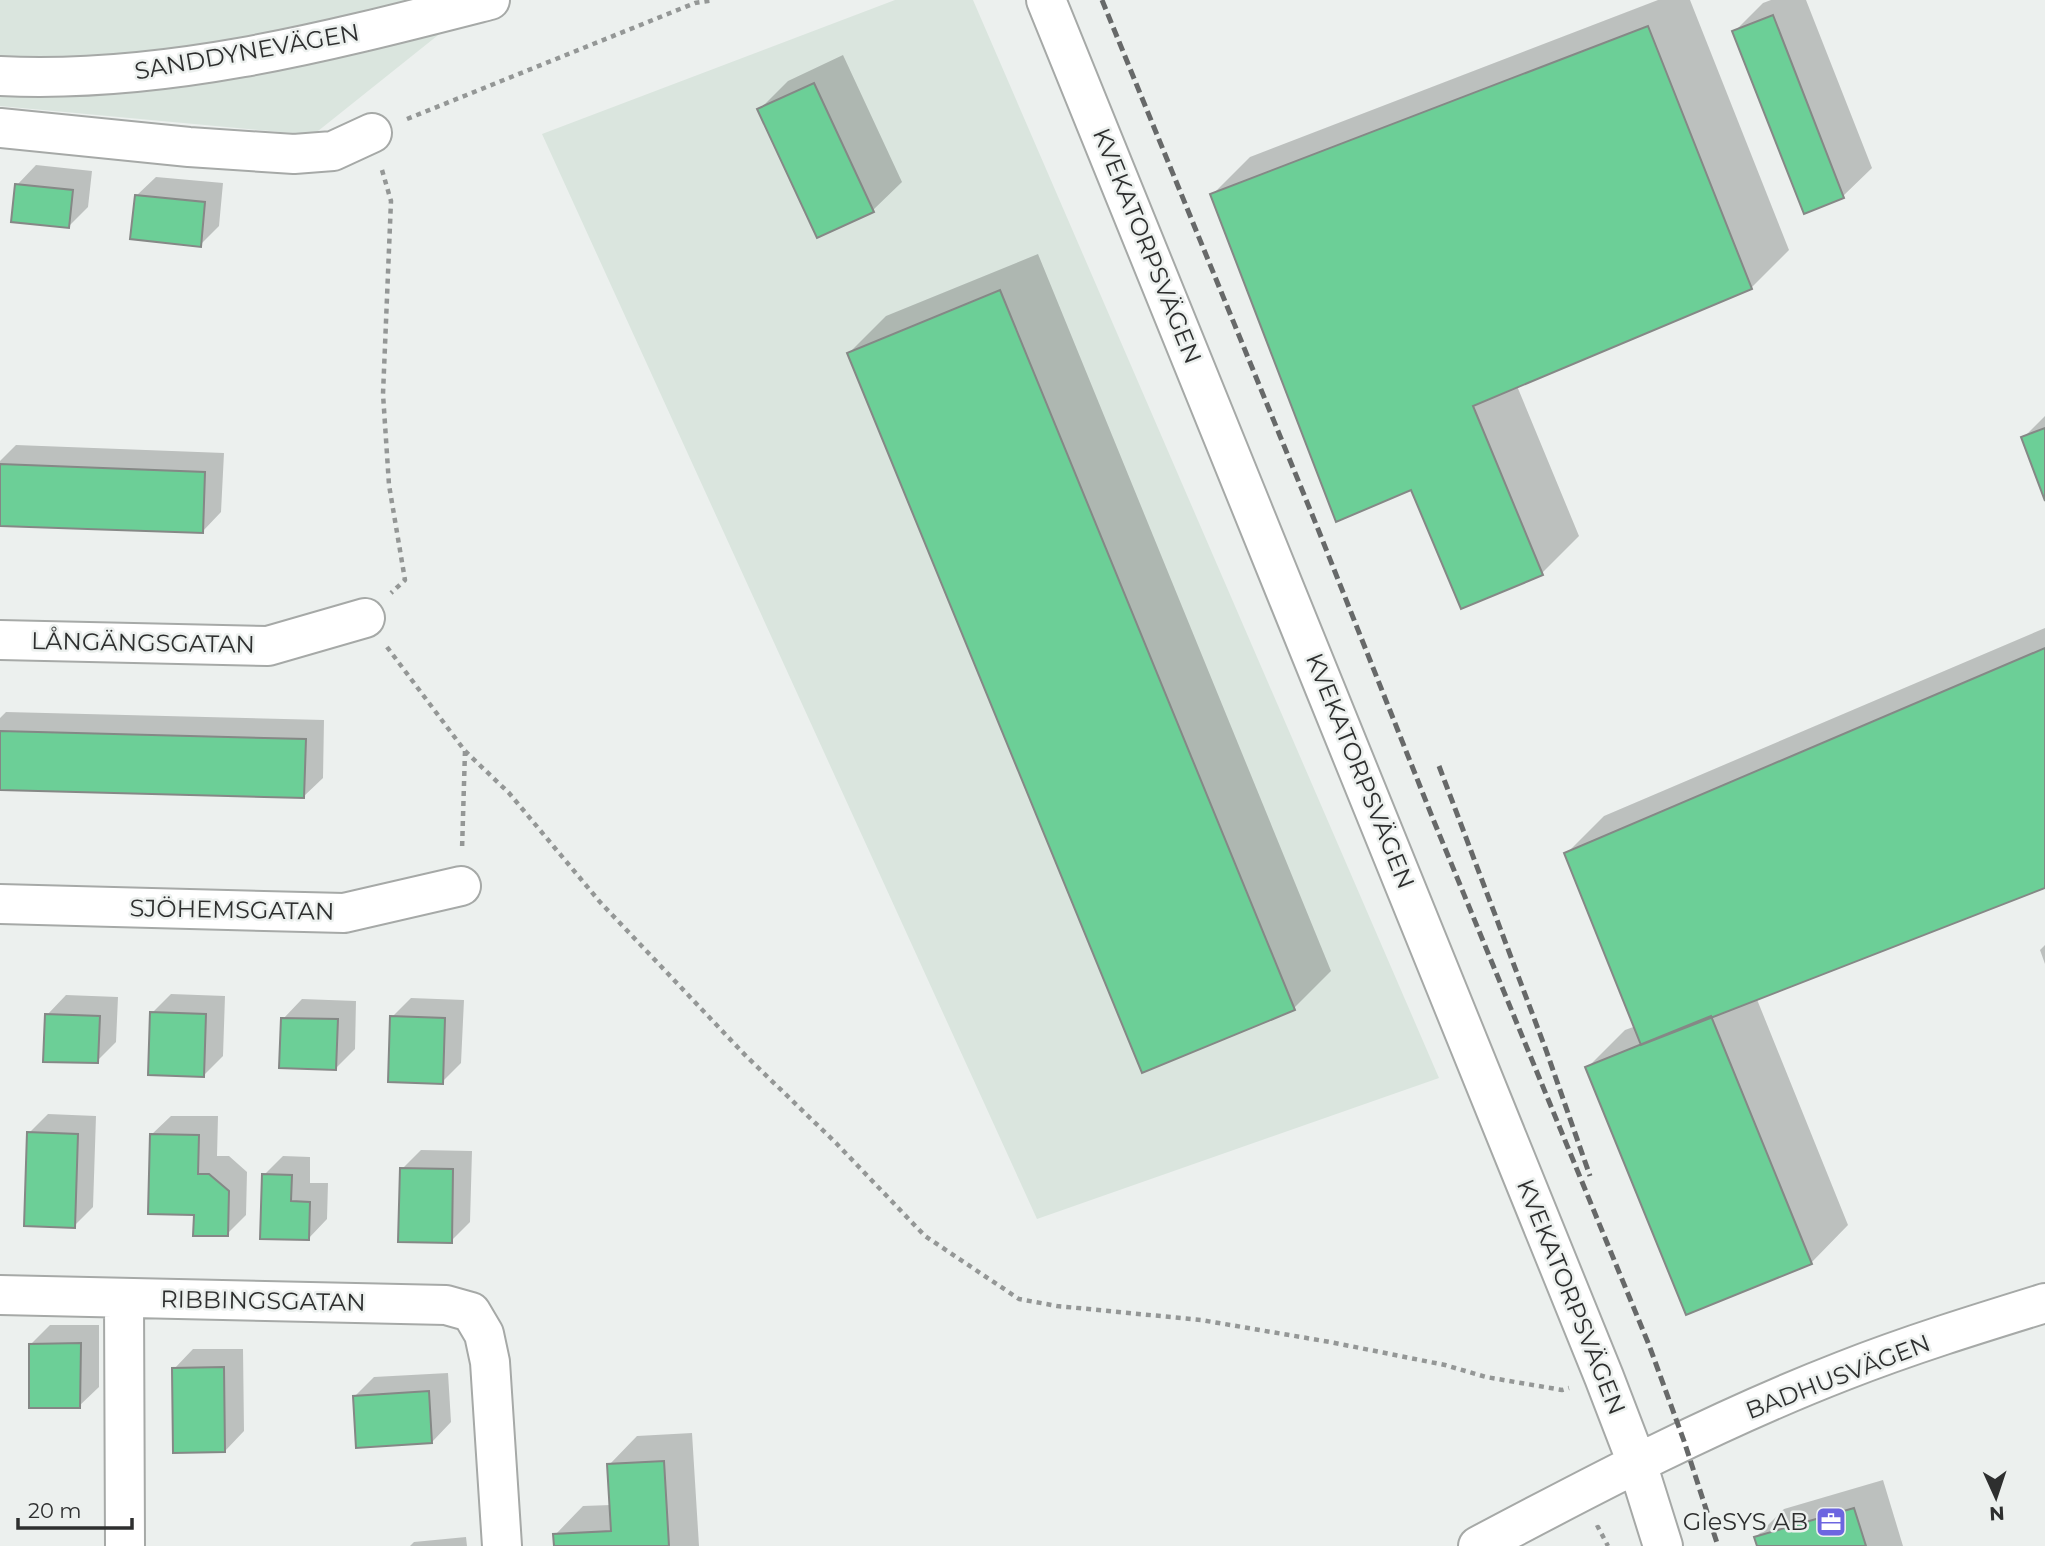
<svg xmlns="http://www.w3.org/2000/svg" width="2045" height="1546" viewBox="0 0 2045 1546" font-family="Montserrat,sans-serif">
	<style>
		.built { fill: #dae5de }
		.shadow { fill: #0003 }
		.building { fill: #6ccf97; stroke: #858886; stroke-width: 2 }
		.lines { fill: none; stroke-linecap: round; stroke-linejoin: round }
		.minor-casing { stroke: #a6a9a7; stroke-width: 42 }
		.path { stroke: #949796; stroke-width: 4.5; stroke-dasharray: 5 5; stroke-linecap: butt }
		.minor { stroke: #fff; stroke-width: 38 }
		.rail { stroke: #676969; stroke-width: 5; stroke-dasharray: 10 5; stroke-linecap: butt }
		.labels { text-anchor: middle; stroke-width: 5; stroke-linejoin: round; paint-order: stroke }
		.street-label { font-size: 24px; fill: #2e2f2f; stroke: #ecf0ee }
		.poi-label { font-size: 24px; fill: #2e2f2f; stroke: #ecf0ee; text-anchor: end }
	</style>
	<rect width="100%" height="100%" fill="#ecf0ee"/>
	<path class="built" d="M0 0H482L313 135 0 106Z
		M895 0H973L1439 1078 1037 1219 542 134Z"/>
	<path class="shadow" d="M1658 0H1690L1789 250 1751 288 1517 386 1579 536 1542 573 1412 488 1212 195 1250 157Z
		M1771 0H1806L1872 168 1843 196 1734 32 1763 3Z
		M843 55 902 182 873 210 817 236 759 110 788 81Z
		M36 165 92 171 88 207 69 226 17 185Z
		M156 177 223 183 219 226 200 245 136 196Z
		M1038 254 1331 971 1294 1008 849 353 886 316Z
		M2045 416V496L2023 438Z
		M16 445 224 453 221 512 202 532 0 524V461Z
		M2045 628V886L1756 997 1848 1225 1811 1263 1587 1068 1625 1030 1636 1026 1566 854 1604 816Z
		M6 712 324 720 323 778 303 797 0 788V718Z
		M2045 945V964L2040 950Z
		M171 994 225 996 223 1056 203 1076 152 1013Z
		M66 995 118 997 116 1042 97 1061 47 1015Z
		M411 998 464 1000 461 1063 442 1082 392 1017Z
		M302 999 356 1001 355 1049 336 1068 283 1019Z
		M48 1114 96 1116 93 1207 74 1226 29 1133Z
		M171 1116H218L217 1156H229L247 1172 246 1215 227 1234 151 1135Z
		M421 1150 472 1151 470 1222 451 1241 402 1169Z
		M283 1156 310 1157V1183H328L327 1219 308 1239 264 1175Z
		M50 1325H99V1387L79 1406 31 1344Z
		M193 1349H243L244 1431 225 1451 174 1369Z
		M448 1373 451 1422 432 1442 354 1397 374 1377Z
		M692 1433 699 1546H556L555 1535 583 1506 611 1505 609 1465 637 1436Z
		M1883 1480 1903 1546H1758L1756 1537 1784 1509Z
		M466 1537 467 1546H410L414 1542Z"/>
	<path class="building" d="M1773 15 1844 198 1804 214 1732 31Z
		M1648 26 1752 289 1473 406 1543 575 1461 609 1411 490 1336 522 1210 194Z
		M814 83 874 212 817 238 757 109Z
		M15 184 73 190 69 228 11 222Z
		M135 195 205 202 201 247 130 239Z
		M1000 290 1295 1010 1142 1073 847 353Z
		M2045 428V501L2021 437Z
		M0 464 205 472 203 533 0 526Z
		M2045 648V888L1641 1045 1564 853Z
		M0 731 306 739 304 798 0 790Z
		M150 1012 206 1014 204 1077 148 1075Z
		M45 1014 100 1016 98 1063 43 1062Z
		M390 1016 445 1018 443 1084 388 1082Z
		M1711 1016 1812 1264 1686 1315 1585 1067Z
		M281 1018 338 1019 336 1070 279 1068Z
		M27 1132 78 1134 75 1228 24 1226Z
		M150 1134 199 1135 198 1174H209L229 1191 228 1236H193L194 1215 148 1214Z
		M400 1168 453 1169 452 1243 398 1242Z
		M262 1174 292 1175 291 1201 310 1202 309 1240 260 1239Z
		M81 1343 80 1408H29V1344Z
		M224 1367 225 1452 173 1453 172 1368Z
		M429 1391 432 1443 356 1448 353 1396Z
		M664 1461 669 1546H554L553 1534 611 1531 607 1464Z
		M1854 1508 1866 1546H1757L1754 1537Z"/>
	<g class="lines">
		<g class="minor-casing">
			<path id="minor" d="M1046 0 1604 1377 1637 1463 1663 1546
				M0 76C167 84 330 41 490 0
				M0 128 189 147 294 154 333 151 372 133
				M0 640 268 646 365 618
				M0 904 344 913 461 886
				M0 1295 446 1305 471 1312 484 1334 490 1362 502 1546
				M124 1299 125 1546
				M1478 1546C1597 1483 1717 1420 1843 1371 1909 1345 1977 1324 2045 1303"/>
		</g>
		<path class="path" d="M407 119 695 3 714 0
			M382 170 391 201 383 394 389 485 405 580 391 593
			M387 647 465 751 462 850
			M465 751 509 793 600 902 746 1056 836 1143 925 1236 1019 1299 1057 1306 1201 1320 1330 1342 1445 1365 1486 1377 1562 1390 1569 1388
			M1596 1528 1598 1527 1608 1546"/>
		<use href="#minor" class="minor"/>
		<path class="rail" d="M1102 0 1318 529 1433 819 1649 1345 1684 1441 1718 1546
			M1439 766 1546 1050 1590 1176"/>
	</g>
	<defs>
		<g id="office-square" transform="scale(1.575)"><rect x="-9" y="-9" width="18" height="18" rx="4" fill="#6d66e0" stroke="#ecf0ee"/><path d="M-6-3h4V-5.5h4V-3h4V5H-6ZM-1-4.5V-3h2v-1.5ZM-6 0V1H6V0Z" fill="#fff"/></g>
	</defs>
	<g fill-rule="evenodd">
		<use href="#office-square" x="1831" y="1522"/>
	</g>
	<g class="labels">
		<g class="street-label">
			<text transform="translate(247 52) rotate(-10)" y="8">SANDDYNEVÄGEN</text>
			<text transform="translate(1147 246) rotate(68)" y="8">KVEKATORPSVÄGEN</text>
			<text transform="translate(143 643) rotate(1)" y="8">LÅNGÄNGSGATAN</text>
			<text transform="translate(1360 771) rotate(68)" y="8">KVEKATORPSVÄGEN</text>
			<text transform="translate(232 910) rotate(1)" y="8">SJÖHEMSGATAN</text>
			<text transform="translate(1571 1297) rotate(68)" y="8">KVEKATORPSVÄGEN</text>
			<text transform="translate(263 1301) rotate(1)" y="8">RIBBINGSGATAN</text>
			<text transform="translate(1838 1377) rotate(-21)" y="8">BADHUSVÄGEN</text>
		</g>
		<g class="poi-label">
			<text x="1808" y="1530">GleSYS AB</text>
		</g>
	</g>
	<g transform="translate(1996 1497) rotate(177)" stroke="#ecf0ee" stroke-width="5" paint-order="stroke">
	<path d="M0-5L12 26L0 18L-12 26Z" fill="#2e2f2f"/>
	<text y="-10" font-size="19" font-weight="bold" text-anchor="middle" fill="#2e2f2f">N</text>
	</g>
	<path d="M18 1518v10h114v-10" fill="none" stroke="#2e2f2f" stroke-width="3.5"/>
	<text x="28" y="1518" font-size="21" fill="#2e2f2f" stroke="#ecf0ee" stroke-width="5" paint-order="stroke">20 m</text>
</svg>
